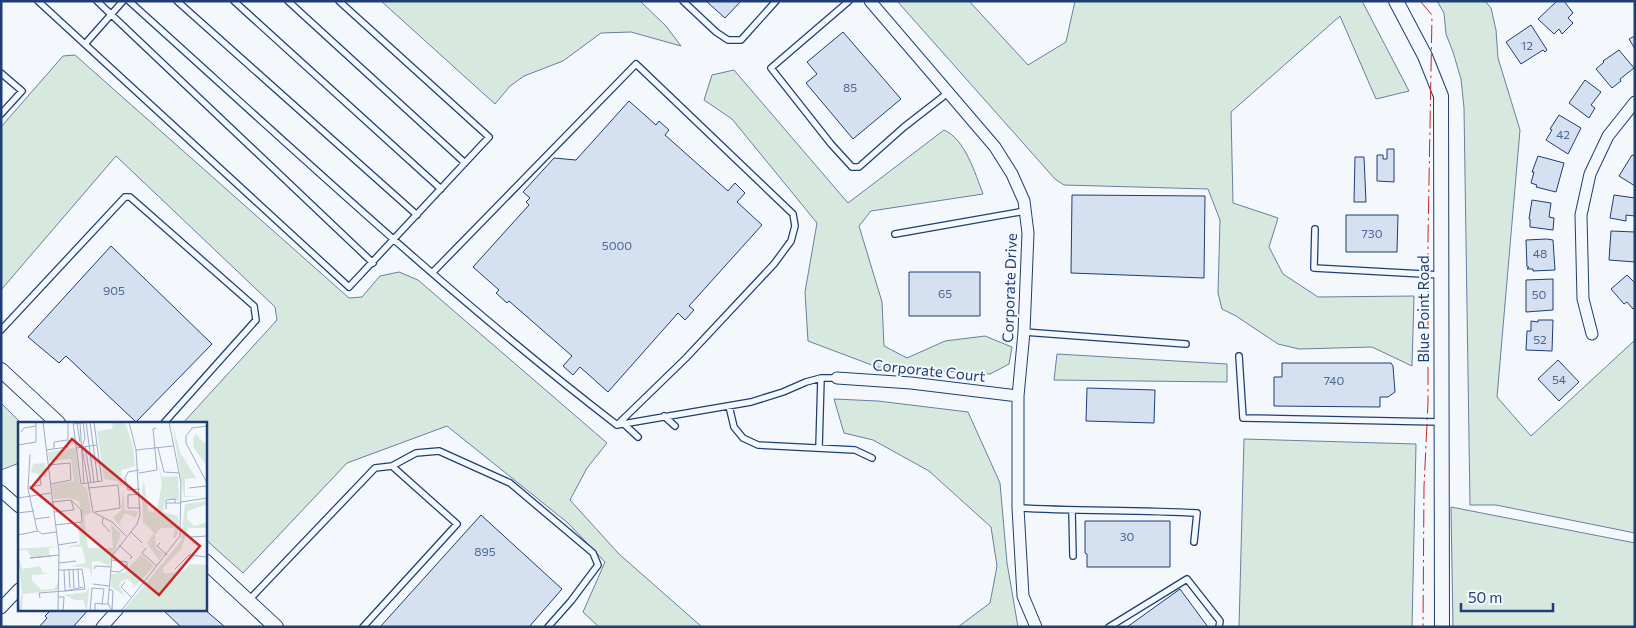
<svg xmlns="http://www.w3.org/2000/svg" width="1636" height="628" viewBox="0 0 1636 628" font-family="Commissioner,sans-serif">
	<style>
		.green { fill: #d7e8df; stroke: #687fa3 }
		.building { fill: #d5e0f0; stroke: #1d3f73 }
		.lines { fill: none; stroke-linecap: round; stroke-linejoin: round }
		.service-casing { stroke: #1d3f73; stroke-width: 8 }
		.minor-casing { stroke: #1d3f73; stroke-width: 13 }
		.tertiary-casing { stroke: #1d3f73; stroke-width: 16 }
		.service { stroke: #f4f7fb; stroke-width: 5.5 }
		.minor { stroke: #f4f7fb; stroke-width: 11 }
		.tertiary { stroke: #f4f7fb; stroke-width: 14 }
		.power { stroke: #c62828; stroke-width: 1; stroke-dasharray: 18 4 2.5 4; stroke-linecap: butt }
		.labels { text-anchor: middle; stroke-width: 4; stroke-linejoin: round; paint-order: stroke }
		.number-label { font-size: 12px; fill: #4b6792 }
		.street-label { font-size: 15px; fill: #1d3f73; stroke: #f4f7fb }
		.inset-road { fill: none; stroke: #9eadc5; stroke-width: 1 }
		.view { fill: #c62828; fill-opacity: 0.15; stroke: #c62828; stroke-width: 2.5 }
		.inset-edge { fill: none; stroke: #1d3f73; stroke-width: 2.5 }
	</style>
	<rect width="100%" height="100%" fill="#f4f7fb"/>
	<path class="green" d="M381 1H640L666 26 681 46 631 32 601 33 563 61 524 76 510 86 495 104Z
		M897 1H969L1028 65 1066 42 1075 1H1362L1409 91 1376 99 1340 16 1231 112 1233 203 1278 218 1269 247 1283 274 1318 297 1414 296 1412 366 1372 347 1299 349 1278 344 1236 316 1222 309 1218 293 1220 220 1208 189 1064 185 1055 179Z
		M1437 1H1485L1491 8 1496 30 1498 58 1520 130 1497 397 1531 436 1635 340V533L1496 505H1470L1464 108 1461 79 1453 52 1446 34 1444 13Z
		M75 55 349 298 362 297 380 276 399 272 418 280 607 443 587 468 570 500 619 554 702 627H599L583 612 605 562 568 523 447 426 347 463 243 573 205 539V423H183L277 320 275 307 116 156 1 290V127L63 56Z
		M734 70 848 203 944 130C965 139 975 173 983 194L871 211 859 226 882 302 884 346 907 358 945 341 985 336 1012 347 1009 364 990 374 877 367 808 341 805 292 817 223 732 119 704 100 712 75Z
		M1057 354 1227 364V382L1054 380Z
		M834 399 878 401 968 412 1000 483 1007 563 1018 627H958L990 603 997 566 991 527 929 471 873 440 844 433Z
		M1 403 21 423H19V463L1 470Z
		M1244 439 1416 444 1412 627H1239Z
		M1451 507 1635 543V627H1453Z"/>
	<path class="building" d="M706 1H741L725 18Z
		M1557 1H1564L1573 13 1568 18 1573 23 1562 34 1559 29 1554 34 1538 19Z
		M1531 25 1547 50 1545 52 1543 50 1521 64 1506 42Z
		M843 32 901 99 853 139 806 83 817 74 807 62Z
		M1635 36V49L1629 39Z
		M1619 50 1634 68 1620 79 1621 81 1612 88 1596 69 1604 62 1603 61Z
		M1585 80 1601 92 1591 105 1595 108 1589 118 1569 103Z
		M629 101 656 125 659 121 669 130 665 135 728 191 735 183 745 193 737 202 762 225 689 306 694 310 685 320 678 313 608 392 580 367 573 375 563 366 572 356 509 301 507 303 496 293 499 290 473 267 529 205 526 202 530 198 523 192 554 158 576 160Z
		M1559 115 1581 128 1568 154 1546 140 1552 130 1550 129Z
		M1387 149H1394V182L1377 181V155H1383V159H1387Z
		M1632 155 1635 156V186L1619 176Z
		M1538 156 1564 163 1556 192 1536 187 1537 185 1531 183 1534 172H1532Z
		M1355 157H1364L1366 202H1354Z
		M1072 195 1205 196 1204 278 1071 273Z
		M1614 195 1635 198V216L1626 215V221L1610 218Z
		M1532 200 1551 203 1549 217 1554 218 1553 230 1530 227V219H1529Z
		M1346 215H1398L1397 252H1346Z
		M1611 231 1635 232V262L1609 260Z
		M1547 239 1553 240 1555 270 1533 271V269H1527L1529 267H1527L1526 240Z
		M111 246 212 344 136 422 66 356 59 363 28 337Z
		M909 272H980V316H909Z
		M1627 275 1635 283V307L1633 309 1627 302 1624 304 1611 289Z
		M1553 279V310L1526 312V280Z
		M1538 320H1553L1552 351 1526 350 1527 331H1531V321L1538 322Z
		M1558 360 1579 382 1559 401 1538 379Z
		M1282 363H1391L1393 366 1395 392 1388 397H1380V407L1274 406V377H1282Z
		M1087 388 1155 390 1154 423 1086 421Z
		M481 515 562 589 529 627H380Z
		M1085 521H1170V567H1087V554L1085 553Z
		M1180 589 1208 627H1127Z
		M52 609H89L73 627H39L47 618 45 616Z
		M165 609H204L225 627H181L164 611Z"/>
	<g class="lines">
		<g class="service-casing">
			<path id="service" d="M38 1 349 287 489 137 339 1
				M97 1 373 263
				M129 1C289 145 447 294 617 425L751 402 783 392 806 382 821 378H837
				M177 1 417 215
				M234 1 441 189
				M288 1 465 163
				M683 1 716 32 728 40H741L776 1
				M849 1 771 68 831 144 852 167H859L904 127 949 92
				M85 44 123 1
				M1 73 22 91 1 114
				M1315 229 1314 268 1441 275
				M895 234 1025 211
				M433 272 636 64 793 214 795 226 791 241 774 264 686 358 617 425
				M1 330 125 197H130L254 306 256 320 164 423
				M1024 332 1186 344
				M1239 356 1243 418 1440 422
				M729 406 734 427 743 438 758 445 855 450 872 458
				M664 416 675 426
				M624 424 638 437
				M819 448 821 378
				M392 466 416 453 439 451 510 483 593 553 598 565 571 601 548 627
				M1018 508C1078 511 1137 510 1197 513L1194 542
				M1072 511 1073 556
				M248 601 375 468 392 466 457 524 363 627
				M1109 627 1187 579 1220 621 1219 627"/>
		</g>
		<g class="minor-casing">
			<path id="minor" d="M870 1 995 147 1012 174 1024 201 1028 233 1024 332 1018 396V508L1023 596 1036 627
				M1592 334 1583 299 1581 215 1590 174 1608 136 1635 102
				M837 378 911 383 1018 396
				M1 491 19 507
				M1 608 19 589
				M102 627 118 609"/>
		</g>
		<g class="tertiary-casing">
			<path id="tertiary" d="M1396 1 1425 56 1441 96 1442 627
				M1 370 58 423
				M205 561 276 627"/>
		</g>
		<use href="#service" class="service"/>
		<use href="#minor" class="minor"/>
		<use href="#tertiary" class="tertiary"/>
		<path class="power" d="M1420 1 1432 15 1428 237V402L1424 487 1423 627"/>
	</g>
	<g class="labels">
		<g class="number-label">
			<text x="1527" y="50">12</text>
			<text x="850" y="92">85</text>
			<text x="1563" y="139">42</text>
			<text x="1372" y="238">730</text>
			<text x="617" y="250">5000</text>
			<text x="1540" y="258">48</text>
			<text x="114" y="295">905</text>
			<text x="945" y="298">65</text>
			<text x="1539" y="299">50</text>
			<text x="1540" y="344">52</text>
			<text x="1559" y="384">54</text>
			<text x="1334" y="385">740</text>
			<text x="1127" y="541">30</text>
			<text x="485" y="556">895</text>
		</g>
		<g class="street-label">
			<text transform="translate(1010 288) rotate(-88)" y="5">Corporate Drive</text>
			<text transform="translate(1424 309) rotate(-90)" y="5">Blue Point Road</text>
			<text transform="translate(929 371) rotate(6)" y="5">Corporate Court</text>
		</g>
	</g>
	<g transform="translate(18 422)">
		<rect width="189" height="189" fill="#f4f7fb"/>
		<path d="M95 0H107L115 24 117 44 103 48 104 65 99 59 86 57 79 9 94 7ZM154 0 162 30 178 56 167 57V74H189L166 75ZM178 12 189 24V44L176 26 175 16ZM57 26 62 63 69 66 73 91 66 93 70 126H95L93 102 103 112 91 144 81 139 74 140V155L71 146 53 144 68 141 64 125H47L62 122 60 103 65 100 61 79 51 76 36 77 34 63 56 59 53 37 31 39 30 30ZM27 41 29 55 13 50 15 42ZM140 42 144 55 160 54 161 79 147 76 145 90 160 94 161 105 158 116 155 115 157 106H143L137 113 138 126 145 132 141 138 129 121 136 111 125 100 124 67 126 59 130 89 135 90 140 84 144 61ZM105 69 107 88 120 89 118 96 107 91 101 101 109 111 95 96 103 88ZM189 79V82L170 89 169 97 176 104 189 100V106H170L164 126 145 146 146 151 164 150 172 142 189 143V189H105L163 119 167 82ZM40 124 31 126V133L13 135 9 128 0 129V127ZM0 131 4 147 22 144 25 151H36L14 153V158L23 168 36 167 41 159 40 168 5 172 4 189H0L4 171ZM123 132 136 144 118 164 109 157 104 159 101 164 107 174 93 165V152L107 150ZM71 165 69 189 65 178H57L46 173 68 170Z" fill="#d7e8df"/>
		<path class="inset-road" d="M25 0 41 130 40 189M55 0 61 47 63 62 84 59 79 23 58 26M65 0 67 16 64 25 75 90 94 100 108 114M68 0 76 60M76 0 79 23M59 1 62 20M62 1 66 62M55 2 72 0 80 60M189 4 174 6 168 14V21L189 61M3 10 6 6 18 4M0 23 18 20V0M67 24 73 61M140 26 146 50 161 51M36 27V20L49 18M28 28 50 25V0M118 28 155 24M12 32 10 67 19 108 24 112 38 110M30 43 52 41 53 58 33 62M121 48 110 50 107 56 110 68 122 67M121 51 139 48 135 7 138 6M11 65 23 63 22 53M70 66 100 63 102 86 77 90M171 66 189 64M122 72 110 73V86H122M0 76 33 71M34 80 53 78 56 88 36 90M163 80 189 76M148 81V78L157 77V81M148 87V81H163M0 91 16 89M85 96 84 101 92 110M17 97 32 95M37 103 64 100 63 88 54 79M113 110 124 121M0 113 20 109M173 115 189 114M142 121 139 124 149 133M40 123 59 120M101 123 114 135 112 137M128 126 124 131 139 144M33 134 12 136 41 133M41 141 58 139M51 147 52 166M55 147 56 166M60 147 61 165M76 147 77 144 93 145M157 147 171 133 189 135M46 148 64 147 67 167 47 169 65 165M92 149 101 150 109 145V140L94 138M107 160 103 165 113 175M75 162 91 164M91 167 95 169 94 188M40 175H46L45 189M22 176 21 171 47 169 46 148H41M72 189 74 166 86 167 84 182H90M77 189V181L84 182M94 189 90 181 94 134 119 102 122 93 118 28 111 0M103 189 162 114 163 61 151 0"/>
		<path class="view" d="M54 17 182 124 141 173 13 66Z"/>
		<rect width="189" height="189" class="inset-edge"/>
	</g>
	<rect width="1636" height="628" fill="none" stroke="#1d3f73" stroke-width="5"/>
	<path d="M1461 603v8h92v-8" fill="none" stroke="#1d3f73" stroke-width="2.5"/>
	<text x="1468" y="603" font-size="15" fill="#1d3f73" stroke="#f4f7fb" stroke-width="4" paint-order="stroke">50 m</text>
</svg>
